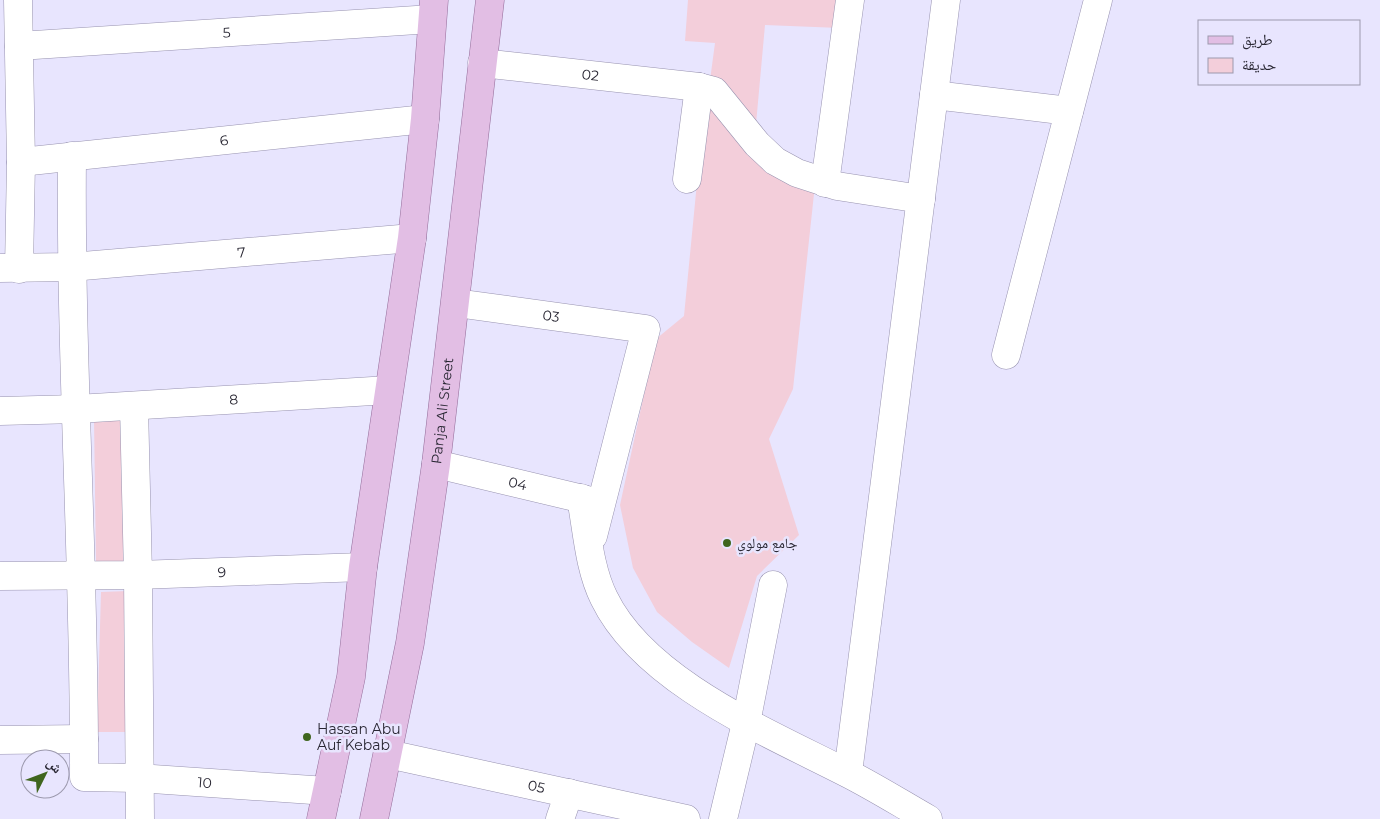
<svg xmlns="http://www.w3.org/2000/svg" width="1380" height="819" viewBox="0 0 1380 819" font-family="Montserrat,'Noto Naskh Arabic',sans-serif">
	<style>
		.green { fill: #f3ceda }
		.lines { fill: none; stroke-linecap: round; stroke-linejoin: round }
		.minor-casing { stroke: #9893b0; stroke-width: 29 }
		.major-casing { stroke: #946d9a; stroke-width: 29 }
		.minor { stroke: #fff; stroke-width: 28 }
		.major { stroke: #e2bee4; stroke-width: 28 }
		.poi-dot { fill: #3f651e; stroke: #e8e5fe; stroke-width: 2 }
		.labels { text-anchor: middle; stroke-width: 5; stroke-linejoin: round; paint-order: stroke }
		.street-label { font-size: 14px; fill: #292733; stroke: #e8e5fe }
		.poi-label { font-size: 14px; fill: #292733; stroke: #e8e5fe; text-anchor: start }
	</style>
	<rect width="100%" height="100%" fill="#e8e5fe"/>
	<path class="green" d="M688 0H842L840 28 765 25 756 124 772 149 817 166 793 389 769 439 799 535 757 576 729 668 692 642 657 612 633 568 620 505 656 339 684 316 699 162 715 43 685 41Z
		M122 418 127 563H96L94 419Z
		M128 591 127 732H97L101 592Z"/>
	<g class="lines">
		<g class="minor-casing">
			<g id="minor">
				<path d="M18 0 21 162 19 269"/>
				<path id="s1" d="M19 46 432 19"/>
				<path id="s2" d="M482 63 699 87 714 91 757 144 775 161 797 173 837 186 921 199"/>
				<path d="M934 95 1069 111"/>
				<path id="s3" d="M72 156C70 363 85 570 84 777L138 778 327 791"/>
				<path id="s4" d="M21 162 425 119"/>
				<path d="M687 179 699 87"/>
				<path d="M825 183 850 0"/>
				<path id="s5" d="M0 268 71 267 412 238"/>
				<path id="s6" d="M456 303 646 329 593 536"/>
				<path d="M1006 355 1098 0"/>
				<path d="M134 406 138 575 140 819"/>
				<path id="s7" d="M0 411 77 409 389 390"/>
				<path id="s8" d="M436 464 600 503"/>
				<path d="M581 498C587 530 589 568 604 598 644 681 767 732 845 772 873 786 900 803 928 819"/>
				<path id="s9" d="M0 576 138 575 363 567"/>
				<path d="M0 740 84 739"/>
				<path id="s10" d="M388 754 686 819"/>
				<path d="M848 773 946 0"/>
				<path d="M560 819 569 793"/>
				<path d="M723 819 746 723 773 585"/>
			</g>
		</g>
		<g class="major-casing">
			<g id="major">
				<path d="M321 819 351 677 363 567 412 238 425 119 434 0"/>
				<path id="s11" d="M374 819 410 643 436 464 490 0"/>
			</g>
		</g>
		<use href="#minor" class="minor"/>
		<use href="#major" class="major"/>
	</g>
	<g class="poi-dot">
		<circle cx="727" cy="543" r="5"/>
		<circle cx="307" cy="737" r="5"/>
	</g>
	<g class="labels">
		<g class="street-label">
			<text dy="5" stroke="none"><textPath href="#s1" startOffset="208">5</textPath></text>
			<text dy="5" stroke="none"><textPath href="#s2" startOffset="109">02</textPath></text>
			<text dy="5" stroke="none"><textPath href="#s4" startOffset="204">6</textPath></text>
			<text dy="5" stroke="none"><textPath href="#s5" startOffset="242">7</textPath></text>
			<text dy="5" stroke="none"><textPath href="#s6" startOffset="96">03</textPath></text>
			<text dy="5" stroke="none"><textPath href="#s7" startOffset="234">8</textPath></text>
			<text dy="5" stroke="none"><textPath href="#s11" startOffset="414">Panja Ali Street</textPath></text>
			<text dy="5" stroke="none"><textPath href="#s8" startOffset="84">04</textPath></text>
			<text dy="5" stroke="none"><textPath href="#s9" startOffset="222">9</textPath></text>
			<text dy="5" stroke="none"><textPath href="#s3" startOffset="742">10</textPath></text>
			<text dy="5" stroke="none"><textPath href="#s10" startOffset="152">05</textPath></text>
		</g>
		<g class="poi-label">
			<text x="737" y="548">جامع مولوي</text>
			<text x="317" y="734">Hassan Abu<tspan x="317" dy="16">Auf Kebab</tspan></text>
		</g>
	</g>
	<rect x="1198" y="20" width="162" height="65" fill="#e8e5fe" stroke="#9c99ad"/>
	<rect x="1208" y="36" width="25" height="8" fill="#e2bee4" stroke="#9c99ad"/>
	<text x="1242" y="45" font-size="15" fill="#292733">طريق</text>
	<rect x="1208" y="58" width="25" height="15" fill="#f3ceda" stroke="#9c99ad"/>
	<text x="1242" y="70" font-size="15" fill="#292733">حديقة</text>
	<g transform="translate(45 774) rotate(48)"><circle r="24" fill="#e8e5fe" stroke="#9c99ad"/>
	<path d="M0-4L9 19L0 12L-9 19Z" fill="#3f651e"/>
	<text y="-8" font-size="14" font-weight="bold" text-anchor="middle" fill="#292733">ش</text>
	</g>
</svg>
